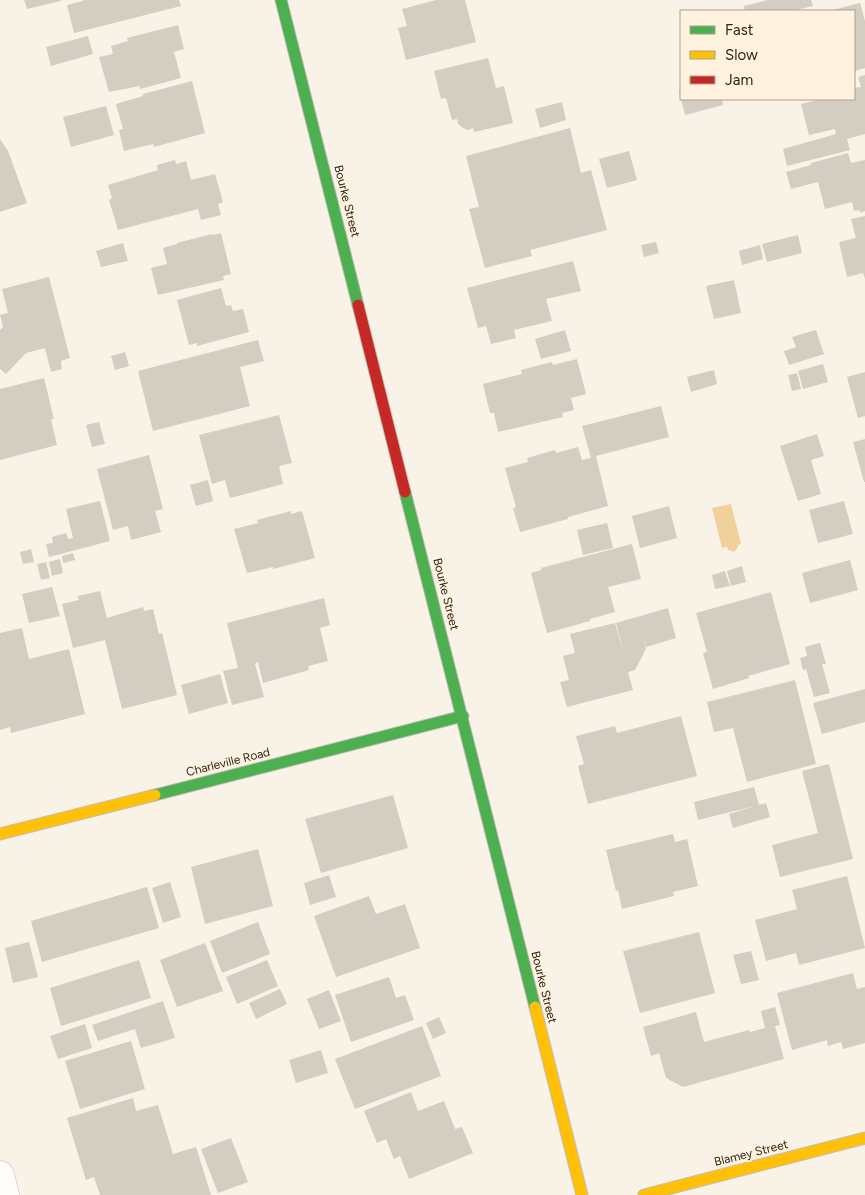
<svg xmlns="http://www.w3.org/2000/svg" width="865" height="1195" viewBox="0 0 865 1195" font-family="Figtree,sans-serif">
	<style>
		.water { fill: #f1d19b }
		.building { fill: #d4cdc2 }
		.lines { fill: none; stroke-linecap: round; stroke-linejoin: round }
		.street-casing { stroke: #c3bdb2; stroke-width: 29 }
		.fast-casing { stroke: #c3bdb2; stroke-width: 13 }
		.slow-casing { stroke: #c3bdb2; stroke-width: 13 }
		.jam-casing { stroke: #c3bdb2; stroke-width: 13 }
		.street { stroke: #fefdfb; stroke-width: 28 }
		.fast { stroke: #4caf50; stroke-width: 11 }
		.slow { stroke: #ffc107; stroke-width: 11 }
		.jam { stroke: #c62828; stroke-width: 11 }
		.labels { text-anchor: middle; stroke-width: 4; stroke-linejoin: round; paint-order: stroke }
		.street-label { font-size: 12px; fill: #2c2418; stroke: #fff3e0 }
	</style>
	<rect width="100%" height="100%" fill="#f8f2e7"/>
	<path class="water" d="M731 504 741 544 738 545V547L734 552 728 550 727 547 722 548 712 508Z"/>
	<path class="building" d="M24 0H61V1L27 9Z
		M83 0H179L181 6 74 33 67 5 83 1Z
		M436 0H465L476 42 406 60 398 28 407 26 402 9Z
		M768 0H811L813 6 792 11H745L744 6Z
		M860 3 865 21V68L855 71 854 11H829Z
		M178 25 184 49 174 52 181 78 140 89V86L109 92 99 57 113 54 111 46 128 41 127 38Z
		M88 36 93 54 51 66 46 47Z
		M488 58 496 88 504 86 513 123 474 132 473 128 468 130 463 128 458 124 457 119 452 120 446 98 441 99 434 71Z
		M865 75V134L847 139 850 150 787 166 783 149 836 134 835 129 809 135 801 104 822 99H854V88L861 87 858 77Z
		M192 81 205 133 154 147 153 144 124 151 119 130 123 129 116 104 143 96V94Z
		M681 90V99H722L723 105 685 115 679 91Z
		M562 102 566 120 540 128 535 109Z
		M106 106 114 135 71 147 63 117Z
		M570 128 581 173 591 170 607 230 530 250 532 256 485 268 469 209 479 207 466 156Z
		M0 139 8 151 27 203 0 212Z
		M629 151 637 180 607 188 599 159Z
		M848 153 851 163 865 160V211L860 213V210L854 211 852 202 825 209 818 182 791 189 786 172 811 165V163Z
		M175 160 176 164 186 161 191 180 215 174 223 202 218 204 221 215 201 220 198 209 118 230 109 200 112 198 108 185 158 170 157 165Z
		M865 216V279L863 273 847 277 839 242 856 238 851 219Z
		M221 233 231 274 223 276 224 280 158 295 151 268 167 264 163 248 177 244V243L212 234 213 235Z
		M798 235 802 253 767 262 762 244Z
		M656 242 659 253 644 257 641 245Z
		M123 243 128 261 101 267 96 251Z
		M760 245 763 259 742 265 739 251Z
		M573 261 581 291 546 299 552 321 514 330 516 338 491 344 486 326 478 328 467 288Z
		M49 277 70 358 61 361 62 369 51 372 45 348 26 353 6 374 0 369V330L3 327 0 315 8 313 2 289Z
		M734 280 741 313 714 319 706 286Z
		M221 288 226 306 231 305 233 311 243 309 249 332 197 346V343L189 345 177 300Z
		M565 330 571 351 541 359 535 339Z
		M816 330 824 354 789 365 784 351 796 347 792 337Z
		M258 340 264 361 240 367 250 406 153 431 138 371Z
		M125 352 129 366 115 370 111 356Z
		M577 359 586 394 571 398 574 410 562 413 563 417 498 432 494 413H490L483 384 522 374 521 370 552 362 553 365Z
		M823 364 828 382 803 389 798 371Z
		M714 370 717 384 691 392 687 377Z
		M865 372V416L858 418 847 377Z
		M797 373 801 389 792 391 788 375Z
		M44 378 54 419H51L57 445 0 460V389Z
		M661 406 669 437 596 456 608 506 568 517V519L520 532 513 508 516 507 505 468 528 462 527 458 555 450 556 453 578 447 582 460 591 458 582 426Z
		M279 415 292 463 279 466 283 484 230 498 225 480 212 484 199 435Z
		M99 422 105 444 92 447 86 425Z
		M817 434 824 456 811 460 821 494 798 501 780 446Z
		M865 439V482H864L853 442Z
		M149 455 163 509 155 511 161 532 131 540 128 526 113 530 97 469Z
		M208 480 213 501 196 506 190 485Z
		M100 501 110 541 49 557 46 544 53 543 52 537 66 533 68 539 73 538 66 509Z
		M844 501 853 534 818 543 809 510Z
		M669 506 677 538 640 548 632 516Z
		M291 511V514L302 511 315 558 273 569V567L247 573 234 529 258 523 257 520Z
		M607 523 613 548 583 555 577 530Z
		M632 544 641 579 608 587 615 612 590 619V621L547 633 531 573 541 570V568Z
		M31 549 34 562 23 564 20 552Z
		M73 553 75 560 63 563 62 556Z
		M60 559 63 573 52 576 49 562Z
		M850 560 858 590 810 603 802 573Z
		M46 562 50 578 41 580 37 564Z
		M742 566 746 582 731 586 727 571Z
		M725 571 730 586 715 589 712 575Z
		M52 587 60 616 29 623 22 594Z
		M100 591 107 618 143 607 144 611 153 609 159 634 162 633 177 695 122 709 105 640 73 648 62 604 79 600 78 596Z
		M771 592 790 664 748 676 749 678 713 689 703 653 707 652 696 613Z
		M324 598 330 625 320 628 328 661 308 666 309 670 263 683 258 662 255 664 264 697 232 705 223 671 238 668 227 623Z
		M668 608 676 638 646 647 641 631 646 649 635 670 628 672 633 690 567 707 560 682 569 680 563 656 575 653 570 634 615 623 624 655 616 623Z
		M22 628 29 659 69 649 85 714 11 733 10 727 0 730V633Z
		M820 643 826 664H822L830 693 814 697 806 669 803 670 800 658 807 656 805 647Z
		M220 674 228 703 189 714 181 685Z
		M795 680 816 764 747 782 733 728 714 732 707 702Z
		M865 689V722L822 734 813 703Z
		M681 716 697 776 588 804 578 766 584 764 576 736 615 726 617 733Z
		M829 764 853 859 780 877 772 845 818 833 802 771Z
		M754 787 759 805 766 803 770 817 733 828 729 814 755 806 698 820 694 802Z
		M393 795 408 848 321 873 305 819Z
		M673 834 675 842 687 839 698 886 673 892 674 896 622 909 618 890 616 891 606 850Z
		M258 849 273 906 205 924 191 867Z
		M329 875 336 897 310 905 304 883Z
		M847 876 865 948 799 965 796 953 766 961 755 920 797 909 792 890Z
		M170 882 181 917 163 923 152 888Z
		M147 887 159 928 42 962 31 921Z
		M369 896 376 914 405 904 420 948 336 977 314 916Z
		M258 922 270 954 222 973 210 941Z
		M699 932 715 993 640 1013 623 951Z
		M29 942 38 977 13 983 5 948Z
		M205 943 223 991 177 1007 160 960Z
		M751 951 759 980 741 984 733 955Z
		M139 960 151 998 61 1026 50 988Z
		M267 960 278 986 237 1004 226 977Z
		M853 973 857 989 865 987V1043L843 1049 841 1042 828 1046 827 1040 792 1050 777 993Z
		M389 977 396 998 405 995 414 1020 351 1042 335 995Z
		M280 989 287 1004 256 1019 249 1003Z
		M329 990 341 1021 319 1029 307 999Z
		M163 1001 175 1038 141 1048 135 1029 98 1041 92 1025Z
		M775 1007 780 1025 775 1026 784 1059 683 1087 666 1078 659 1053 651 1056 643 1027 696 1012 704 1042 749 1030 750 1032 765 1028 761 1011Z
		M439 1017 446 1033 433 1039 426 1023Z
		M85 1024 92 1048 58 1059 50 1036Z
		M422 1026 441 1076 355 1109 335 1059Z
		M131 1041 145 1089 80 1109 65 1061Z
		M321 1050 328 1073 296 1083 289 1060Z
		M411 1092 418 1111 444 1101 455 1129 462 1127 473 1153 409 1179 400 1156 394 1159 386 1139 377 1143 364 1111Z
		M133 1098 136 1111 158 1105 173 1154 196 1147 211 1195H100L94 1177 86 1180 67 1118Z
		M231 1138 248 1182 218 1193 201 1149Z"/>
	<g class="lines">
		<g class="street-casing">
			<path id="street" d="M0 1175 5 1195"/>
		</g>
		<g class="fast-casing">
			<path id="fast" d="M281 0 358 305
				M405 492 535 1007
				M155 795 463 716"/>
		</g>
		<g class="slow-casing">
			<path id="slow" d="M0 834 155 795
				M535 1007 582 1195
				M644 1195 865 1138"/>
		</g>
		<g class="jam-casing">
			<path id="jam" d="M358 305 405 492"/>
		</g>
		<use href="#street" class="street"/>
		<use href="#fast" class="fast"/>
		<use href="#slow" class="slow"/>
		<use href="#jam" class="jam"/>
	</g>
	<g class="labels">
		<g class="street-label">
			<text transform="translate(347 201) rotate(76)" y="4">Bourke Street</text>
			<text transform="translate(446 594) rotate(76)" y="4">Bourke Street</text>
			<text transform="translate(228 762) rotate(-14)" y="4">Charleville Road</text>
			<text transform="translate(544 987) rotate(76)" y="4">Bourke Street</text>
			<text transform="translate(751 1153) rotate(-14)" y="4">Blamey Street</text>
		</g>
	</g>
	<rect x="680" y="10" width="175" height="90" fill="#fff3e0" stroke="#aba090"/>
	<rect x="690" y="26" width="25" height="8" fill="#4caf50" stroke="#aba090"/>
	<text x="725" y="35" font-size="15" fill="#2c2418">Fast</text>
	<rect x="690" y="51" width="25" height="8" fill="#ffc107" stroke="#aba090"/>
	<text x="725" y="60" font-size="15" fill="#2c2418">Slow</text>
	<rect x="690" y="76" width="25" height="8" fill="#c62828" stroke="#aba090"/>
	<text x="725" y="85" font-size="15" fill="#2c2418">Jam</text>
</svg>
